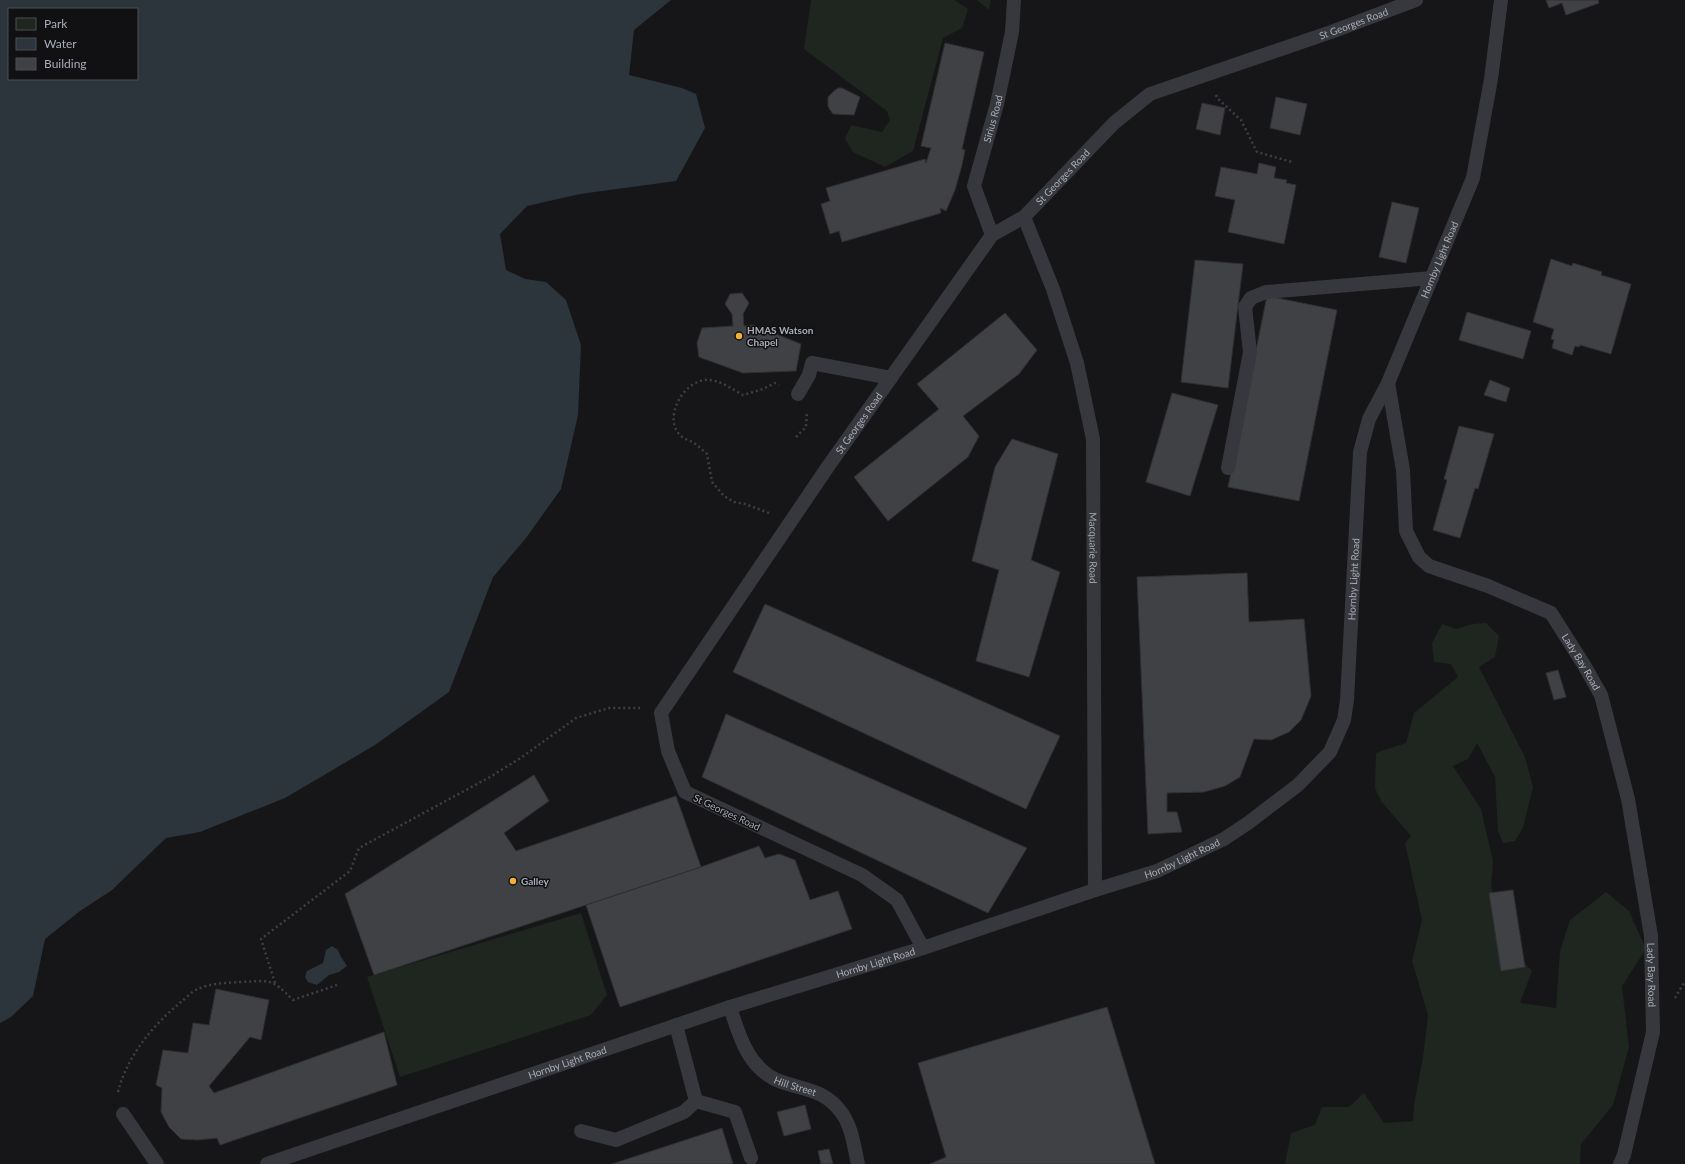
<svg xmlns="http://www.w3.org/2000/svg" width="1685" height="1164" viewBox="0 0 1685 1164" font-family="Lato,sans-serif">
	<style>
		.green { fill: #1e261f }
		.water { fill: #2c353c; fill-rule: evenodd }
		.building { fill: #404145; stroke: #303034 }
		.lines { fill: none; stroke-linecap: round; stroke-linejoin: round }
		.path { stroke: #3d3f44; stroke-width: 2.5; stroke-dasharray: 2 3; stroke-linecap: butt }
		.lane { stroke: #37383d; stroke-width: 14 }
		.poi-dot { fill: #f2b134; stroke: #111113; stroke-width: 1.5 }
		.labels { text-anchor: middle; stroke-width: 3; stroke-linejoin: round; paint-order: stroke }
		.street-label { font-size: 10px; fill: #a8adb8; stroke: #111113 }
		.poi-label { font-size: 10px; font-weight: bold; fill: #a8adb8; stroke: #111113; text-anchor: start }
	</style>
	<rect width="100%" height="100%" fill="#161618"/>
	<path class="green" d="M811 0H954L968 9 962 28 943 38 913 151 885 167 853 152 845 139 851 125 882 132 890 120 887 111 804 49Z
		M977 0H991L989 10Z
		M1486 623 1499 636 1495 657 1479 667 1525 757 1533 787 1523 828 1515 841 1503 843 1498 831 1495 777 1477 743 1468 759 1453 766 1481 809 1493 861 1491 887 1520 959 1532 971 1520 1003 1556 1008 1560 951 1570 920 1606 892 1629 911 1646 949 1622 986 1629 1047 1613 1105 1581 1144 1580 1164H1285L1291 1133 1315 1125 1322 1107H1349L1364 1093 1384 1123 1413 1121 1414 1105 1423 1057 1428 1015 1412 961 1422 920 1405 843 1411 836 1381 801 1375 788 1376 753 1406 743 1414 713 1458 677 1451 664 1434 662 1432 643 1442 624 1456 629 1473 624Z
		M581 913 607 995 591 1015 400 1077 367 977Z"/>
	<path class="water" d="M0 0H671L634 30 629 75 682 88 696 94 705 128 676 181 580 194 527 206 500 234 506 270 525 279 546 282 566 300 581 345 578 415 561 489 526 538 493 577 449 692 375 745 285 798 200 832 166 838 112 890 80 911 45 939 33 996 11 1017 0 1023ZM9 9H137V79H9Z
		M332 946 338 950 341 957 347 966 339 972 329 975 317 985 308 982 305 977 307 971 323 963 326 950Z"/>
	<path class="building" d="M1546 0H1598L1599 3 1566 15 1562 3 1549 8Z
		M945 43 984 52 962 149 965 150 962 165 955 190 946 211 940 208 941 213 842 242 839 231 830 234 821 204 830 201 826 188 925 159 926 163 931 148 921 146Z
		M838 88H842L860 97 854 115 833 114 830 110 828 106V97L834 91Z
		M1276 97 1307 104 1300 135 1270 128Z
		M1202 103 1225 108 1220 135 1196 129Z
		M1259 163 1276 167 1274 178 1287 180 1286 183 1296 185 1284 244 1228 232 1235 200 1215 196 1221 167 1257 174Z
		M1392 202 1419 208 1406 263 1379 257Z
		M1551 259 1572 266 1573 263 1602 272 1601 275 1631 284 1611 354 1580 345 1579 347 1575 346 1572 355 1552 348 1554 340 1551 339 1554 329 1533 322Z
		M1195 260 1243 264 1228 388 1181 382Z
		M742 293 749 303 743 314 744 326 753 325 801 344 796 371 743 373 699 357 697 343 702 328 733 326 732 314 725 304 730 294Z
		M1267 296 1337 310 1299 501 1228 487Z
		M1467 312 1531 331 1523 359 1459 340Z
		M1005 313 1037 350 1019 374 963 416 979 436 968 457 888 521 854 477 939 409 917 384Z
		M1490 380 1510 388 1506 402 1484 395Z
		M1172 393 1218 405 1190 496 1146 482Z
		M1459 426 1494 434 1478 489 1475 488 1460 538 1433 530 1447 480 1444 479Z
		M1012 439 1058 454 1031 560 1060 572 1029 677 976 661 999 570 972 561 995 467Z
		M1247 573 1249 622 1304 619 1311 696 1301 720 1289 732 1271 740 1254 739 1240 777 1225 786 1204 792 1167 793V812H1177L1182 832 1148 834 1137 577Z
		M765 604 1060 736 1026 809 733 672Z
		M1558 670 1566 697 1554 700 1546 673Z
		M726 714 1027 848 988 913 702 777Z
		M534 775 549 801 504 833 516 851 676 796 701 867 374 975 345 894Z
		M759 846 765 858 779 854 795 860 810 900 838 891 852 929 620 1007 586 905 701 867Z
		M1513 890 1525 967 1501 971 1489 893Z
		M216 989 269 1000 261 1040 250 1037 209 1086 214 1093 384 1032 397 1085 220 1145 217 1138 198 1140 181 1139 169 1127 161 1112 162 1088 156 1085 163 1050 188 1053 193 1023 209 1025Z
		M1107 1007 1155 1164H930L946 1157 918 1063Z
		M805 1105 811 1129 784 1136 777 1112Z
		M722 1128 733 1164H612Z
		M829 1149 833 1164H821L818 1151Z"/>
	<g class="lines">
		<path class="path" d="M1216 95 1217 98 1241 120 1257 152 1292 162
			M796 437 806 427 807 413
			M769 513 745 504 734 502 724 496 712 482 707 454C702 450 698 445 692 442 689 440 684 439 681 436 662 419 683 381 706 380 718 379 732 389 743 395L763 389 775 383 779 385
			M275 983 261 939 350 871 359 848 490 777 522 757 576 718 609 708H640
			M1675 998 1685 981
			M118 1092C127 1056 153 1025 181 1002 186 998 192 991 198 989 210 983 227 983 240 982 271 981 270 977 293 1000L337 985"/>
		<g class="lane">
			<path id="s1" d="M1024 217 1053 289 1077 363 1093 439 1095 890"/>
			<path id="s2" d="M992 235 974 186 997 104 1012 32 1014 0"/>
			<path id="s3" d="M1388 383 1403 470 1406 531 1419 557 1429 566 1488 586 1551 613 1584 665 1601 695 1628 799 1651 936 1653 1032 1624 1155 1620 1164"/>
			<path d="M798 394 809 375 812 363 891 378"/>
			<path d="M1228 468 1250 352 1245 307 1251 298 1266 292 1432 278"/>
			<path id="s4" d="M923 948 897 900 862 875 685 792 668 751 661 713 827 468 992 235 1024 217 1114 123 1150 94 1331 32 1416 0"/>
			<path id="s5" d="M730 1007C739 1036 749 1071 782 1082 805 1090 825 1090 841 1112 852 1126 854 1147 858 1164"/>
			<path d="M696 1101 735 1112 751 1158"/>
			<path d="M123 1114 157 1164"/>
			<path d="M581 1131 616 1140 684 1112 696 1101 676 1025"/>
			<path id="s6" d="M267 1164 730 1007 923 948 1095 890 1157 871 1224 839 1248 823 1298 785 1330 752 1344 720 1347 700 1360 452 1369 419 1388 383 1473 178 1491 79 1501 0"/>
		</g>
	</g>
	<g class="poi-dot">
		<circle cx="739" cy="336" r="4"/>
		<circle cx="513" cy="881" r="4"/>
	</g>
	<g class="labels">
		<g class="street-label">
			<text dy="4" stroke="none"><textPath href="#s4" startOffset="1386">St Georges Road</textPath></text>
			<text dy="4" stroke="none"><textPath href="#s2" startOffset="122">Sirius Road</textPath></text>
			<text dy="4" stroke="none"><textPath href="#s4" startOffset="1050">St Georges Road</textPath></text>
			<text dy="4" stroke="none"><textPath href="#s6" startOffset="1661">Hornby Light Road</textPath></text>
			<text dy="4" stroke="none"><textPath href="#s4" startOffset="727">St Georges Road</textPath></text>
			<text dy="4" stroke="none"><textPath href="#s1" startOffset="342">Macquarie Road</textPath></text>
			<text dy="4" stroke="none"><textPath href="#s6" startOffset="1325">Hornby Light Road</textPath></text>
			<text dy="4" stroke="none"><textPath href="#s3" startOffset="380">Lady Bay Road</textPath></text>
			<text transform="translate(727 812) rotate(25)" y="4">St Georges Road</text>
			<text dy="4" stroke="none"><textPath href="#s6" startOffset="965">Hornby Light Road</textPath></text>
			<text dy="4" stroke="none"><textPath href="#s6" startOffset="641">Hornby Light Road</textPath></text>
			<text dy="4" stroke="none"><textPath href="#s3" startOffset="704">Lady Bay Road</textPath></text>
			<text dy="4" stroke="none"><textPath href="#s6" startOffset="317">Hornby Light Road</textPath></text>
			<text dy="4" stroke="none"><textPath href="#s5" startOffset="109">Hill Street</textPath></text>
		</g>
		<g class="poi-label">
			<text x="747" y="334">HMAS Watson<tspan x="747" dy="12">Chapel</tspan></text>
			<text x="521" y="885">Galley</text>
		</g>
	</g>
	<rect x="8" y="8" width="130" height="72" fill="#111113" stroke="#4d4f55"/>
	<rect x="16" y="18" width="20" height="12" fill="#1e261f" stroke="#4d4f55"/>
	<text x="44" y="28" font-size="12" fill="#a8adb8">Park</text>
	<rect x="16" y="38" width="20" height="12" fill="#2c353c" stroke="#4d4f55"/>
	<text x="44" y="48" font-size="12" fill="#a8adb8">Water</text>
	<rect x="16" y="58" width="20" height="12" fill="#404145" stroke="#4d4f55"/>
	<text x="44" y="68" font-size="12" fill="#a8adb8">Building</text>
</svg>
